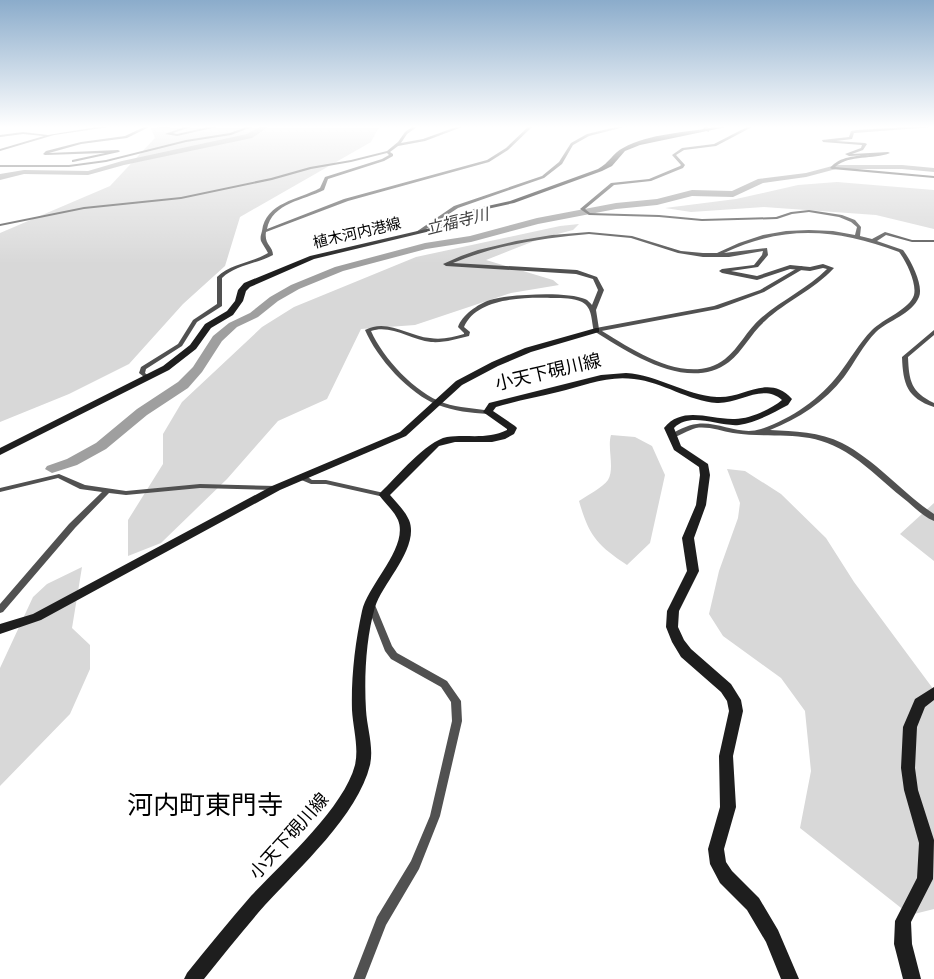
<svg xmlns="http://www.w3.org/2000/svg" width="934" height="979" viewBox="0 0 934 979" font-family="Montserrat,'Noto Sans JP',sans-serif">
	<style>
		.green { fill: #d8d8d8 }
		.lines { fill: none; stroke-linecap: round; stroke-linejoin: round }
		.river { fill: #9f9f9f; fill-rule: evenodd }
		.minor { fill: #515151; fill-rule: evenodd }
		.tertiary { fill: #515151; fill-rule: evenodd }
		.secondary { fill: #1e1e1e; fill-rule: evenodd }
		.labels { text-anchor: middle; stroke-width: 4.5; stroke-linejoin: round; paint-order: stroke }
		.far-street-label { font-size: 15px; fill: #000; stroke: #fff }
		.far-water-label { font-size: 16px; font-style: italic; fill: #404040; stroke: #fff }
		.street-label { font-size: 18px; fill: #000; stroke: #fff }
		.near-quarter-label { font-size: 26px; fill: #000; stroke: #fff }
	</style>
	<rect width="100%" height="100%" fill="#fff"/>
	<path class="green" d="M150 127H379L371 142 240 217 225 266 183 304 129 364 69 394 0 422V233L110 186 155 138Z
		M837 182 934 190V229L876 215 764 207 691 212 665 208 736 199 798 185Z
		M579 224 573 230 542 238 486 260 553 280 559 285 511 293 415 325 361 329 327 399 278 421 227 479 161 543 128 556V520L163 464V434L182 402 262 327 294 307 416 257 560 226Z
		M611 435 635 437 652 446 665 475 650 543 627 565C597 545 589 536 579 501 588 495 602 488 608 480 615 468 607 448 611 435Z
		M727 469 745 471 781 494 826 538 854 582 934 690V909L910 915 800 828 811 771 805 711 781 678 723 636 709 614 719 571 738 518 740 503Z
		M934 503V561L900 534Z
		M82 567 72 628 90 645V669L70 714 0 786V668L33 597 47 584Z"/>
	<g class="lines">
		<path class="river" d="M259 127H268L252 138 124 165 88 175 24 174 0 180V174L24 170 88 171 122 161 247 134Z
			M836 165H902L934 168V172L902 169H836L806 177 763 183 733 197 692 196 657 205 616 209 538 224 471 242 426 249 343 271 299 289 278 301 258 317 237 327 222 341 202 372 188 388 147 415 106 449 77 465 52 473 45 469 47 466 67 459 96 443 137 409 178 382 193 367 213 336 229 323 250 313 270 297 291 285 335 267 425 243 470 236 537 218 616 203 657 199 692 190 732 191 758 179 806 173Z"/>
		<path class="minor" d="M97 127H109L54 135 0 151V149L44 136 23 134 0 137V135L23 132 48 135Z
			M144 127H149L127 138 81 144 49 153 118 150 120 151 119 152 73 162H72V160L105 153 45 155 43 154 46 151 81 142 125 136Z
			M154 127H171L169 128Z
			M184 127H191L173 133 177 134 208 127H217L177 136 165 134Z
			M246 127H252L231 135 186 142 106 162 69 167H0V165H69L106 160 186 140 230 133Z
			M412 127H417L407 134 401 143 423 139 456 127H462L425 141 398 146 390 152 393 154V156L384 161 328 179 324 190C304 200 272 203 267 229L344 199 487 160 506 148 528 127H532L508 150 489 162 348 201 266 232C264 245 273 246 273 255 256 264 236 265 222 278V306L197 322 182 346 146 369 145 373 151 378 148 380 139 373 141 367 178 344 193 320 217 304V277C232 263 252 263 268 253 266 249 263 245 261 241 260 237 261 235 262 231 266 202 298 200 320 188L325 177 382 159 389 155 387 153 351 162 311 169 272 180 181 199 84 209 0 226V224L84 207 181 197 271 178 310 167 351 160 387 151 398 142 405 132Z
			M616 127H624L589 136 573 145 562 164 544 178 458 208 420 233 416 232 454 206 542 176 559 162 571 143 587 134Z
			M704 127H708L706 129 709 130V132L703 130Z
			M747 127H752L716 146 684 150 676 155 685 165 683 168 651 181 614 185 585 209 590 213 659 215 702 219 776 217 791 212 809 210 842 215 855 220 861 227 860 236 872 239 885 232 912 240H934V242H912L886 235 877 241 903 250C910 259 924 285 919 297 912 314 889 320 876 332 863 345 855 362 844 377 825 402 798 419 770 430 794 431 820 432 842 443 877 461 902 493 934 514V521C924 517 916 509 908 502 891 489 876 474 859 461 813 426 783 440 733 433 721 431 708 426 696 428 688 430 680 436 671 438L668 436C676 431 687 425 697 424 718 421 740 436 761 429 791 419 820 399 839 374 850 360 859 343 872 330 883 319 910 309 914 295 917 283 906 261 899 252 837 229 786 224 724 253L767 248 768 255 758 267 731 271 757 276 790 265 810 267 823 264 834 268C814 290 786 301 765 321 751 333 743 351 729 362 688 393 629 353 594 331 591 321 593 308 582 302 574 298 562 298 554 298 527 297 477 297 464 327L470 332 469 336C457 339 444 343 431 342 411 340 391 324 371 331 383 358 415 393 444 403 459 408 475 408 490 411L491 412 490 413 488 414C471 413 454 411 438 405 409 394 377 358 365 330 387 318 408 336 430 338 442 340 453 337 464 334V333L458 327C462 315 478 304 490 300 509 294 568 291 585 299 588 300 590 303 592 305L598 290 593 279 576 274 446 266 443 264 461 256 478 250 516 241 552 235 589 232 632 236 681 251 703 253H717L739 243 763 235 786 231 809 230 833 231 855 235 857 227 851 222 839 217 809 212 792 214 777 219 702 221 659 217 589 215 580 209 611 183 649 179 680 166 681 165 672 155 682 148 714 144ZM589 234 631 238 678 253 703 257H729L763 251 762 255 754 265 722 269 719 271 722 273 757 280 790 269 810 271 823 268 827 269C808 288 782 300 761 318 747 330 739 348 725 359 688 388 631 349 599 329L596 310 604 290 597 277 577 270 453 263C496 245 542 238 589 234Z
			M906 127H933L854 133 852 139 836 141 865 143 867 144 863 150 852 154 888 152 890 153C873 160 850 154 835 167L934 176V178L832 169 830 168C840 156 856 156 870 155L849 156 845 154 861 148 862 145 823 142 822 140 849 137 851 131 857 130Z
			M934 330V335L908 357C909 381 911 392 934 403V407C907 398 903 384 902 357Z
			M59 474 85 485 126 491 200 484 276 486 280 488 276 490 200 488 126 495 109 493 75 528 3 612 0 613V604L69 524 102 492 80 489 58 478 0 492V488Z
			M299 475H305L312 480H326L384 493 388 495 384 497 326 484H311L299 479 298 477Z
			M371 602 374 603 375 605 392 646 397 653 447 681 461 701 462 721 440 816 419 869 386 925 365 979H353L377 917 411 861 430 816 452 721 451 702 441 687 391 659 385 651 367 605 368 603Z"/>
		<path class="tertiary" d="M801 266 803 267V269L764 292 718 309 596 332 593 330 596 328 714 306 760 290Z"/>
		<path class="secondary" d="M715 127H726L640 145 625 151 612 166 602 171 514 203 478 211 443 228 314 259 250 287 246 291 243 301 233 315 211 328 196 349 169 370 0 455V448L163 366 190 345 205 324 227 311 235 301 238 290 244 283 310 256 439 226 474 209 510 201 598 169C609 163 613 153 623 148 650 133 685 133 715 127Z
			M596 328H599V332L531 352 498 366 462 385 406 436 280 490 41 620 0 634V624L33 614 272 486 400 432 456 381 492 362 525 348Z
			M626 373C658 375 685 395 717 397 744 399 768 373 792 399L788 405C773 413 757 422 739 425 718 427 691 411 674 428L681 446 708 464 710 475 706 505 694 538 699 571 679 611 678 627 684 640 691 649 731 684 741 700 743 711 733 756 736 807 724 849 726 862 732 871 759 898 778 930 799 979H781L766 942 747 910 720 883 710 864 708 849 720 807 719 756 729 711 727 701 721 692 681 657 672 642 666 627 667 611 687 571 682 538 696 505 700 475 699 467 674 450 664 428C683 405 710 420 735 419 750 419 771 409 782 400 763 383 739 404 717 403 688 401 663 382 634 379 608 375 583 386 558 392 537 397 516 401 496 407L493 411 515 426 517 428 514 434 505 439 492 442H455L439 446 390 495C397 503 405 511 409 520 420 547 383 582 375 607 366 638 364 677 366 710 367 728 374 747 370 765 358 815 299 868 265 905 244 929 224 954 204 979H184L187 973C208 947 229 921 251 896 282 863 344 808 355 765 359 747 353 728 352 710 351 678 355 643 362 611 368 584 409 547 398 520 394 511 385 503 379 495L380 493C397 477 426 441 447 437 468 434 487 440 507 430V429L483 412 489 403 601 375Z
			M934 687V700L925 707 917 727 915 768 918 790 934 840 933 879 911 922 912 944 921 979H903L894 944 895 921 917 878 919 843 904 790 901 768 903 727 915 699Z"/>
	</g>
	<linearGradient id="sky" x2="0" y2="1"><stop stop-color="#8baccb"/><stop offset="0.48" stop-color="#fff"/><stop offset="1" stop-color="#fff" stop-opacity="0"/></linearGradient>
	<rect width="934" height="264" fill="url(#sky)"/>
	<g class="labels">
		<g class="far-street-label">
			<text transform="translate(357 233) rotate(-13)" y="5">植木河内港線</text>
		</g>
		<g class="far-water-label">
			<text transform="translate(457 221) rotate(-14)" y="6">立福寺川</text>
		</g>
		<g class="street-label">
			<text transform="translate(548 372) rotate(-13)" y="6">小天下硯川線</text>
			<text transform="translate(289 836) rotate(-48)" y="6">小天下硯川線</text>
		</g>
		<g class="near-quarter-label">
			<text x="205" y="814">河内町東門寺</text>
		</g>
	</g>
</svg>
